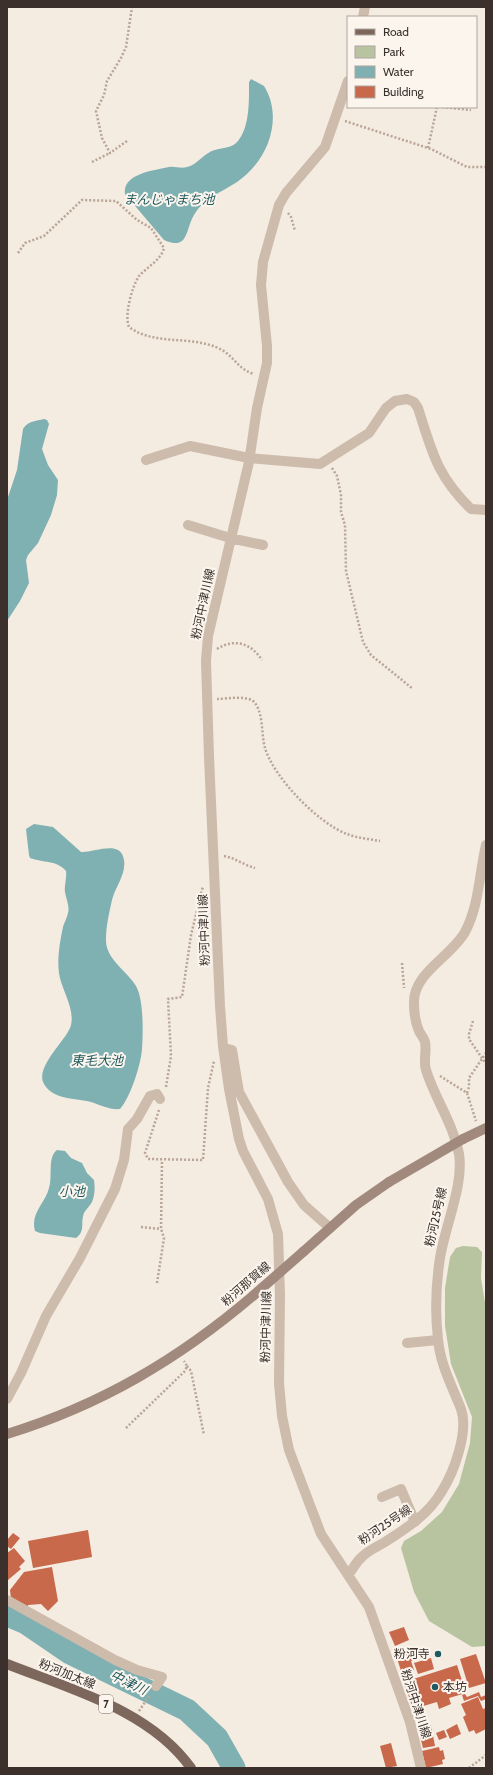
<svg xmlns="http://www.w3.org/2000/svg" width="493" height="1775" viewBox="0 0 493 1775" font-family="Cabin,'Noto Sans JP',sans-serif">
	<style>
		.green { fill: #b8c4a0 }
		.water { fill: #7fb0b2 }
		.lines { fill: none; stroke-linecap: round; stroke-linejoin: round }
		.river { stroke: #7fb0b2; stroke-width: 23 }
		.building { fill: #c8694b }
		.path { stroke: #b9a596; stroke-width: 2.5; stroke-dasharray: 2 2; stroke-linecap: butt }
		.street { stroke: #cdbbac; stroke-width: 10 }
		.secondary { stroke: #a18a7d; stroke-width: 10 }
		.primary { stroke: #7d675c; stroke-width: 10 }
		.secondary-bridge { stroke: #a18a7d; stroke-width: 10 }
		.poi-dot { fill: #1f5a5e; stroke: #fbf5ee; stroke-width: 1.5 }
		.labels { text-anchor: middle; stroke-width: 4; stroke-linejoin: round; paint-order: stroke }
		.shield { fill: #fbf5ee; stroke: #756b66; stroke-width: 1 }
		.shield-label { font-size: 11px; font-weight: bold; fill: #3b302b }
		.street-label { font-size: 12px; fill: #3b302b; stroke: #fbf5ee }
		.poi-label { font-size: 12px; fill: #3b302b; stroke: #fbf5ee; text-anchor: end }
		.water-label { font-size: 13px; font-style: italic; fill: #1f5a5e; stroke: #fbf5ee }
	</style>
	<rect width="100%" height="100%" fill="#f4ebe1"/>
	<path class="green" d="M463 1246 477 1247 482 1252 481 1278 486 1309V1646L472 1647 429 1621 414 1592 401 1548 404 1541 421 1531 442 1512 459 1484 470 1443 472 1417 451 1364 445 1326V1288L450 1257 456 1248Z"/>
	<path class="water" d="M251 79 264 86C284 118 268 161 237 182 222 192 204 198 194 215 185 230 189 251 164 240L125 194C122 173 157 170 169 167 175 166 181 169 187 167 196 165 202 156 210 152 218 147 231 150 238 141 250 126 249 100 249 82Z
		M44 419 47 420 49 424 42 449 48 465 58 480 57 495 51 515 38 543 28 555 26 560 29 583 20 601 7 621V500L17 470 23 429C28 421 36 421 44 419Z
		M34 824 53 827 81 852C92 853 115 842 122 854 130 870 115 886 112 900 109 913 106 927 106 939 105 959 127 971 136 986 144 1000 143 1034 142 1049 141 1065 130 1098 120 1109 110 1110 100 1105 91 1102 76 1098 53 1100 44 1084 34 1067 68 1039 71 1025 75 1008 61 989 59 973 57 959 60 941 63 927 64 923 67 918 68 913 70 906 66 899 65 892 64 886 67 878 66 871 57 860 43 863 30 858L29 855 26 829Z
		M57 1150 65 1151 71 1158 82 1163 87 1173 94 1180C95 1187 95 1195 92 1202 90 1206 86 1209 84 1213 80 1223 86 1231 76 1238L40 1233 35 1231C30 1213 45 1204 49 1188 53 1177 47 1157 57 1150Z"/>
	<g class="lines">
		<path class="river" d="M7 1615 26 1623 70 1653 187 1710 217 1738 234 1768"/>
	</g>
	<path class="building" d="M88 1530 92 1557 33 1568 28 1541Z
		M13 1533 20 1538 11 1549 7 1546V1540Z
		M14 1548 25 1561 19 1567 21 1569 8 1580 7 1553Z
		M52 1567 58 1601 48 1611 41 1604 28 1605V1610L11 1599 10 1590 24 1572Z
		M404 1627 409 1640 395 1646 389 1632Z
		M408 1651 410 1656 414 1655 416 1660 411 1661 414 1670 402 1674 396 1655Z
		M476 1654 486 1683 469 1688 460 1659Z
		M431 1658 434 1669 418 1674 414 1663Z
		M457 1665 466 1693 449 1698 451 1704 439 1709 437 1702 413 1709 404 1682Z
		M479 1692 481 1697 486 1695V1699L481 1701 478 1696 464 1701 462 1695 465 1694 467 1697Z
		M478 1697 483 1709 486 1708V1729L476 1734 474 1730 469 1732 463 1717 466 1715 461 1704Z
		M457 1724 461 1734 450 1739 446 1730Z
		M431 1725 435 1746 423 1748 418 1728Z
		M444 1730 447 1737 439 1740 436 1733Z
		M391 1743 397 1766 386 1768 380 1746Z
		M439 1747 440 1751 443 1750 445 1759 442 1760 443 1764 426 1768 422 1751Z"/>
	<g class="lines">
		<path class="path" d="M442 107 471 110
			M345 121 431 149 467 167H486
			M127 141 110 153 102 138 96 111 104 95 107 81 121 58 126 47 132 7
			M428 148 437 107
			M92 162 110 153
			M288 213 291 217 295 231
			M18 253 25 243 44 236 82 200 116 201 137 220 151 228 164 248C161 260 147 267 139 276 132 286 124 316 129 327 155 346 189 335 218 348 233 354 237 369 254 374
			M332 468 337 476 341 495V512L345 525 346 571 363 642 371 655 413 689
			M217 649C234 638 251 643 262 660
			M217 699C227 699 244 695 253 701 264 711 261 735 265 748 274 778 318 823 347 834 357 838 369 839 380 841
			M224 856C235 858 244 865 255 868
			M402 963 404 988
			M473 1021 469 1034V1039L486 1064
			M440 1076 467 1093 476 1121
			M166 1087 171 1056 168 999 182 997 191 935 203 886
			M467 1093 469 1087V1078L486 1053
			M159 1110 145 1153 148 1159 203 1160 208 1088 214 1061
			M141 1227 161 1229
			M157 1283 164 1238 161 1229 162 1160
			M187 1366 191 1371 204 1435
			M126 1428 185 1371 187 1366 184 1361
			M139 1711 150 1695
			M469 1768 486 1755"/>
		<path class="street" d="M363 17 365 7
			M348 81 325 147 286 193 279 205 263 262 261 285 267 346V363L257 408 249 462 208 636 206 661 209 757 220 1006 223 1046 229 1089 239 1139 243 1151 268 1199 278 1234 280 1295 279 1383 282 1416 289 1450 321 1534 369 1607 410 1722 421 1768
			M146 460 190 446 249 458 320 464 369 433 386 408 395 401 407 399 414 402 418 408C432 452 437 476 471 509L486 510
			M188 525 230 538 263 545
			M224 1048 232 1050 239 1092 288 1182 304 1205 330 1228
			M407 1343 438 1340
			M7 1399 21 1373 46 1316 80 1258 115 1189 124 1160 128 1129 137 1119 150 1096 157 1094 160 1099
			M382 1497 401 1489 415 1522
			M349 1574C353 1569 356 1562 361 1558 367 1551 377 1547 385 1542 407 1528 429 1514 442 1491 454 1472 469 1431 461 1409 452 1386 440 1364 438 1339 435 1313 436 1284 440 1258 445 1226 464 1185 459 1154 453 1123 435 1099 426 1070 423 1061 427 1051 425 1042 424 1038 421 1035 419 1031 416 1024 414 1012 414 1003 413 973 451 957 465 932 479 906 479 875 486 845
			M7 1600 115 1660 137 1670 162 1677 156 1686"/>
		<path class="secondary" d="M463 1139 486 1128
			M303 1252 356 1205 389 1182
			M7 1434C101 1405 179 1359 254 1295"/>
		<path class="primary" d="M7 1664C70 1689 150 1710 191 1768"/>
		<path class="secondary-bridge" d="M389 1182 463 1139
			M254 1295 303 1252"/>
	</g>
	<g class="poi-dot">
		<circle cx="438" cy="1654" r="4"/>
		<circle cx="435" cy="1687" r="4"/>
	</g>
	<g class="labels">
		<rect class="shield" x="99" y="1695" width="14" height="18" rx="3"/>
		<g class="shield-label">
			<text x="106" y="1708">7</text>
		</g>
		<g class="street-label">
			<text transform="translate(203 604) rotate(-78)" y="4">粉河中津川線</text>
			<text transform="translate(204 930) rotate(-92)" y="4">粉河中津川線</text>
			<text transform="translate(436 1217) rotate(-77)" y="4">粉河25号線</text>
			<text transform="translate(246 1284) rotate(-41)" y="4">粉河那賀線</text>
			<text transform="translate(266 1327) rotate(-89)" y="4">粉河中津川線</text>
			<text transform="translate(385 1525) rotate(-34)" y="4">粉河25号線</text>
			<text transform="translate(67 1674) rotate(22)" y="4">粉河加太線</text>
			<text transform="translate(416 1704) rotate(72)" y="4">粉河中津川線</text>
		</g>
		<g class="poi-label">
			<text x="430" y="1658">粉河寺</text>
			<text x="443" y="1691" text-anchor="start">本坊</text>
		</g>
		<g class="water-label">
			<text x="169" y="204">まんじゃまち池</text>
			<text x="97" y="1065">東毛大池</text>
			<text x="72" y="1196">小池</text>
			<text transform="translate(129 1682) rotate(26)" y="5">中津川</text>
		</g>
	</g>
	<rect width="493" height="1775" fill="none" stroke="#3b302b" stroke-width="16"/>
	<rect x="347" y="16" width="130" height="92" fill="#fbf5ee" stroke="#aea6a0"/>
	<rect x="355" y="29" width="20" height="6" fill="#7d675c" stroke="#aea6a0"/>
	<text x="383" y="36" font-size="12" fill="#3b302b">Road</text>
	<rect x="355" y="46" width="20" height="12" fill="#b8c4a0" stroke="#aea6a0"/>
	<text x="383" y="56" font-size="12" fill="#3b302b">Park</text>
	<rect x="355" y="66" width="20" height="12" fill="#7fb0b2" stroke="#aea6a0"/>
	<text x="383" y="76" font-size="12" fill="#3b302b">Water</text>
	<rect x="355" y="86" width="20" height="12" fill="#c8694b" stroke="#aea6a0"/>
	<text x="383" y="96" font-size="12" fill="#3b302b">Building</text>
</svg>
